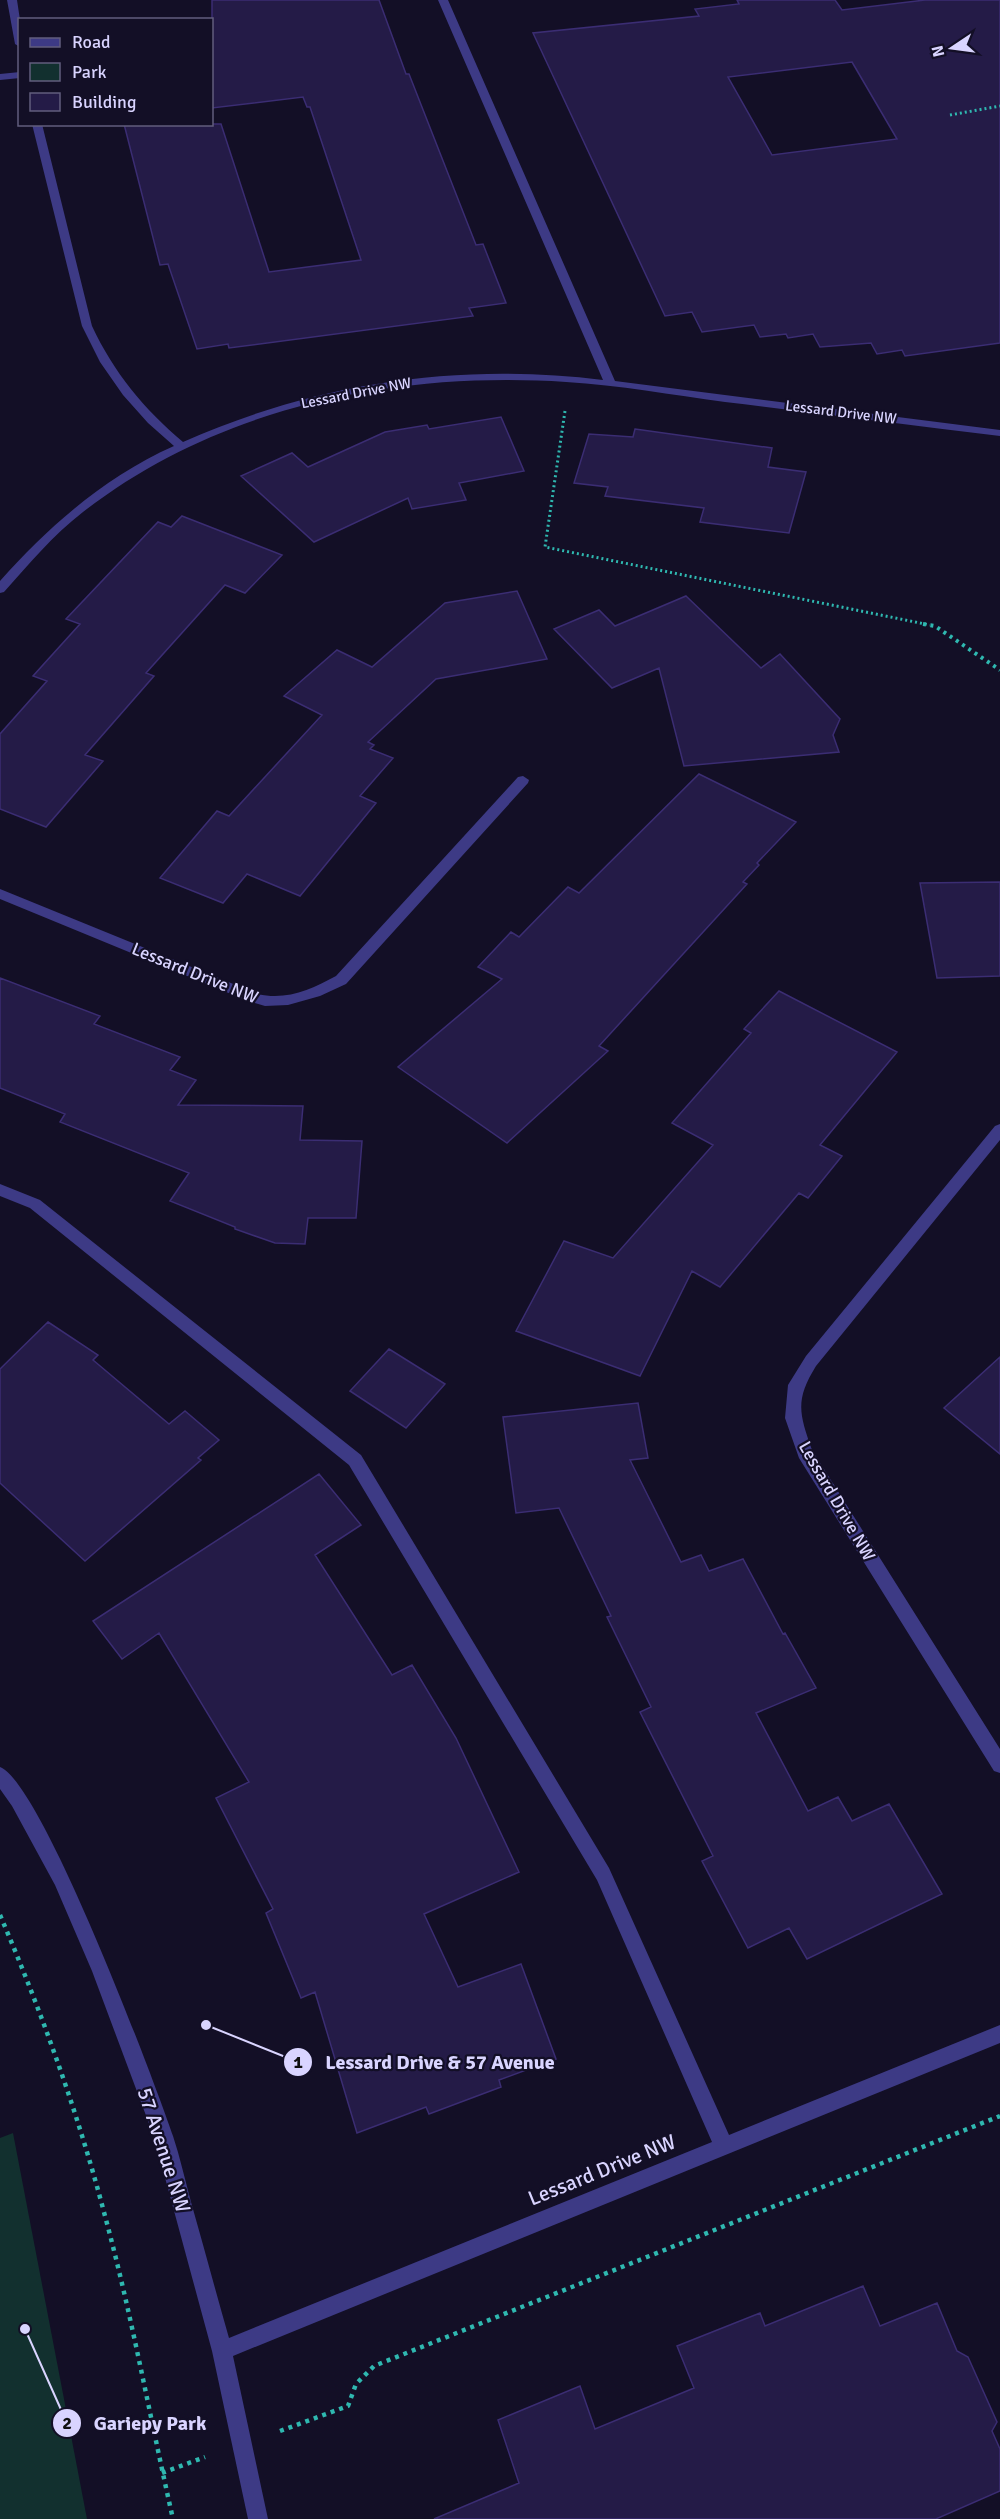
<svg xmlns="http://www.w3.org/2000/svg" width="1000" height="2519" viewBox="0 0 1000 2519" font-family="Signika,sans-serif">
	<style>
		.green { fill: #12302f }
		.building { fill: #241b47; stroke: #3b2d73; stroke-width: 1.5; fill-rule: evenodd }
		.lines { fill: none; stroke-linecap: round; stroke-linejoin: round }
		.path-far2 { stroke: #2fb8b0; stroke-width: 3; stroke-dasharray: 2 3; stroke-linecap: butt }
		.path-far1 { stroke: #2fb8b0; stroke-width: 4; stroke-dasharray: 3 4.5; stroke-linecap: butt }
		.path { stroke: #2fb8b0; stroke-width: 4.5; stroke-dasharray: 4 5; stroke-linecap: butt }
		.minor { fill: #3d3a85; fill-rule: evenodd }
		.labels { text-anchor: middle; stroke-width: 4.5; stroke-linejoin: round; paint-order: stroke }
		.far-street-label { font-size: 15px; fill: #d9d4ff; stroke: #130f26 }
		.street-label { font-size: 18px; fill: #d9d4ff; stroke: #130f26 }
		.near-street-label { font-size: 21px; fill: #d9d4ff; stroke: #130f26 }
		.leader { fill: none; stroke: #d9d4ff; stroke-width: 2 }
		.callout-dot { fill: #d9d4ff; stroke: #130f26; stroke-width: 2 }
		.mark-label { font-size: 18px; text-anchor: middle; font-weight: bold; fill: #111 }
		.callout-label { font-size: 20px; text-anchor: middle; font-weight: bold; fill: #d9d4ff; stroke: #130f26; stroke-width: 4.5; stroke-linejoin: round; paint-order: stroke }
	</style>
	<rect width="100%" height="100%" fill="#130f26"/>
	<path class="green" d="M13 2133 87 2519H0V2138Z"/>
	<path class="building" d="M212 0H379L406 74H409L476 245 483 244 506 303 469 308 473 316 229 348 228 344 197 349 168 264 160 265 124 124H221L269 272 361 260 310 107H307L303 97 212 108Z
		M737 0H835L842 10 925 0H1000V343L905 356 902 350 877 354 871 343 820 347 813 334 788 338 786 334 760 337 754 325 702 332 692 312 665 316 533 33 699 16 695 9 739 4ZM852 62 897 139 772 155 728 77Z
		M501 417 524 471 459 483 466 500 412 509 408 498 314 542 241 476 292 453 308 467 385 432 427 425 429 429Z
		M635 429 772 448 768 467 806 472 789 533 700 522 704 508 605 496 608 487 574 483 589 434 633 437Z
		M182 516 282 555 245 593 225 585 146 673 154 676 85 755 103 761 46 827 0 809V734L47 681 33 676 80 624 66 619 158 522 171 527Z
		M517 591 547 659 436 679 368 742 374 745 370 749 393 758 360 796 376 803 300 896 247 874 223 903 160 878 217 811 229 816 322 715 284 696 337 650 372 667 445 603Z
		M686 596 761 668 780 654 840 719 833 735 839 752 684 766 659 668 612 688 554 629 599 610 615 626Z
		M699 774 796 822 757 863 759 865 743 882 747 884 599 1046 608 1051 507 1143 398 1067 502 979 478 967 511 932 519 937 568 887 579 893Z
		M1000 882V976L937 978 920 883Z
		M0 978 100 1016 94 1024 180 1057 170 1070 196 1080 178 1105 303 1106 300 1140 362 1141 356 1218H308L305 1244 275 1243 235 1229V1227L170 1201 189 1173 60 1122 65 1114 0 1088Z
		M779 991 897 1052 820 1145 842 1156 808 1198 799 1193 720 1287 692 1271 640 1376 516 1331 564 1241 613 1258 713 1145 672 1123 751 1033 744 1029Z
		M48 1322 98 1355 93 1360 169 1424 185 1411 219 1440 198 1458 201 1460 85 1561 0 1483V1369Z
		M389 1349 445 1384 406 1428 350 1391Z
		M1000 1357V1454L944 1408Z
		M638 1403 648 1458 630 1460 681 1562 701 1555 709 1571 743 1559 783 1634 785 1633 816 1688 756 1713 808 1811 838 1797 852 1821 889 1804 942 1894 807 1959 789 1928 748 1948 702 1861 713 1856 640 1712 651 1707 607 1617 611 1616 559 1508 516 1513 503 1417Z
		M319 1474 361 1525 315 1555 392 1675 412 1665 456 1738 519 1872 424 1914 458 1987 521 1964 556 2059 499 2080 501 2087 429 2114 426 2107 357 2133 315 1992 301 1998 266 1913 273 1909 216 1798 249 1782 159 1633 122 1659 93 1621Z
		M863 2286 880 2326 937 2303 957 2351 968 2357 997 2422 992 2431 1000 2449V2491L936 2519H434L519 2483 498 2420 580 2386 595 2429 694 2388 677 2346 760 2313 765 2326Z"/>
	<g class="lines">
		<path class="path-far2" d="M950 115 1000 106
			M565 411 545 547 930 625"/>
		<path class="path-far1" d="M923 624 935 626 1000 670"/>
		<path class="path" d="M0 1915C42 2013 78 2113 105 2216 132 2316 150 2418 173 2519
			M280 2431 348 2406 356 2384 374 2366 1000 2116
			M162 2473 205 2457"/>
		<path class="minor" d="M7 0H17L20 20V47L15 44Z
			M438 0H448L615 381 1000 430V436C908 425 817 413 725 402 672 395 619 385 566 382 397 371 219 406 83 512 53 535 29 564 4 592L0 593V581C49 526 106 476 174 446L148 423 123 395 100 362 82 326 32 124H42L92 326C114 373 144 409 183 442 315 383 459 362 603 380Z
			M20 72V78L0 80V74Z
			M523 776 529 780 528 783 346 984 320 996 288 1005 265 1006 248 1001 0 899V889L258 994C286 1001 312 989 336 976L518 777Z
			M1000 1124V1140L816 1366C795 1400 799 1413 812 1450L1000 1749V1773L994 1771 799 1458 785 1418 788 1385 806 1356 995 1126Z
			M0 1184 40 1200 361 1455 609 1868 729 2135 1000 2025V2043L233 2356 268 2519H248L212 2351 154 2137 92 1971 55 1885 12 1806 0 1789V1767C42 1783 154 2080 173 2136 180 2157 185 2180 191 2202 204 2247 216 2293 229 2338L712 2142 597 1880 349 1465 30 1208 0 1196Z"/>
	</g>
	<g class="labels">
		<g class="far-street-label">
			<text transform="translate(356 393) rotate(-11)" y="5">Lessard Drive NW</text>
			<text transform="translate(841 412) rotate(7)" y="5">Lessard Drive NW</text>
		</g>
		<g class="street-label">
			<text transform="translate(195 973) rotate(22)" y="6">Lessard Drive NW</text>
			<text transform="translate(837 1501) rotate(60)" y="6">Lessard Drive NW</text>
		</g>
		<g class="near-street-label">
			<text transform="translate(164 2150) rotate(72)" y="7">57 Avenue NW</text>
			<text transform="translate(602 2170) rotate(-22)" y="7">Lessard Drive NW</text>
		</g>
	</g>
	<path class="leader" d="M206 2025L298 2062M25 2329L67 2423"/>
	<g class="callout-dot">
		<circle cx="206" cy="2025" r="6"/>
		<circle cx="25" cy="2329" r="6"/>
		<circle cx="298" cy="2062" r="15"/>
		<circle cx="67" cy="2423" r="15"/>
	</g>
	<g class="mark-label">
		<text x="298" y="2068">1</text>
		<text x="67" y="2429">2</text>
	</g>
	<g class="callout-label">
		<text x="440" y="2069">Lessard Drive &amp; 57 Avenue</text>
		<text x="150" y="2430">Gariepy Park</text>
	</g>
	<rect x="18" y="18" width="195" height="108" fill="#130f26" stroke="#625e7d" stroke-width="1.5"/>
	<rect x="30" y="38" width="30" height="9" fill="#3d3a85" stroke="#625e7d" stroke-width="1.5"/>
	<text x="72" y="48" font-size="18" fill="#d9d4ff">Road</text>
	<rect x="30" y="63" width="30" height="18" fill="#12302f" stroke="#625e7d" stroke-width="1.5"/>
	<text x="72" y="78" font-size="18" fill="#d9d4ff">Park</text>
	<rect x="30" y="93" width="30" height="18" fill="#241b47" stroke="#625e7d" stroke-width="1.5"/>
	<text x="72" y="108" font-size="18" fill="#d9d4ff">Building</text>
	<g transform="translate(952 48) rotate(257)" stroke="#130f26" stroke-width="4.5" paint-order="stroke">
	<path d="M0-4.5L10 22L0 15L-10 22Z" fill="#d9d4ff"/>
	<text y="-9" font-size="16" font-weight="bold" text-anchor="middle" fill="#d9d4ff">N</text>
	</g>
</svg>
